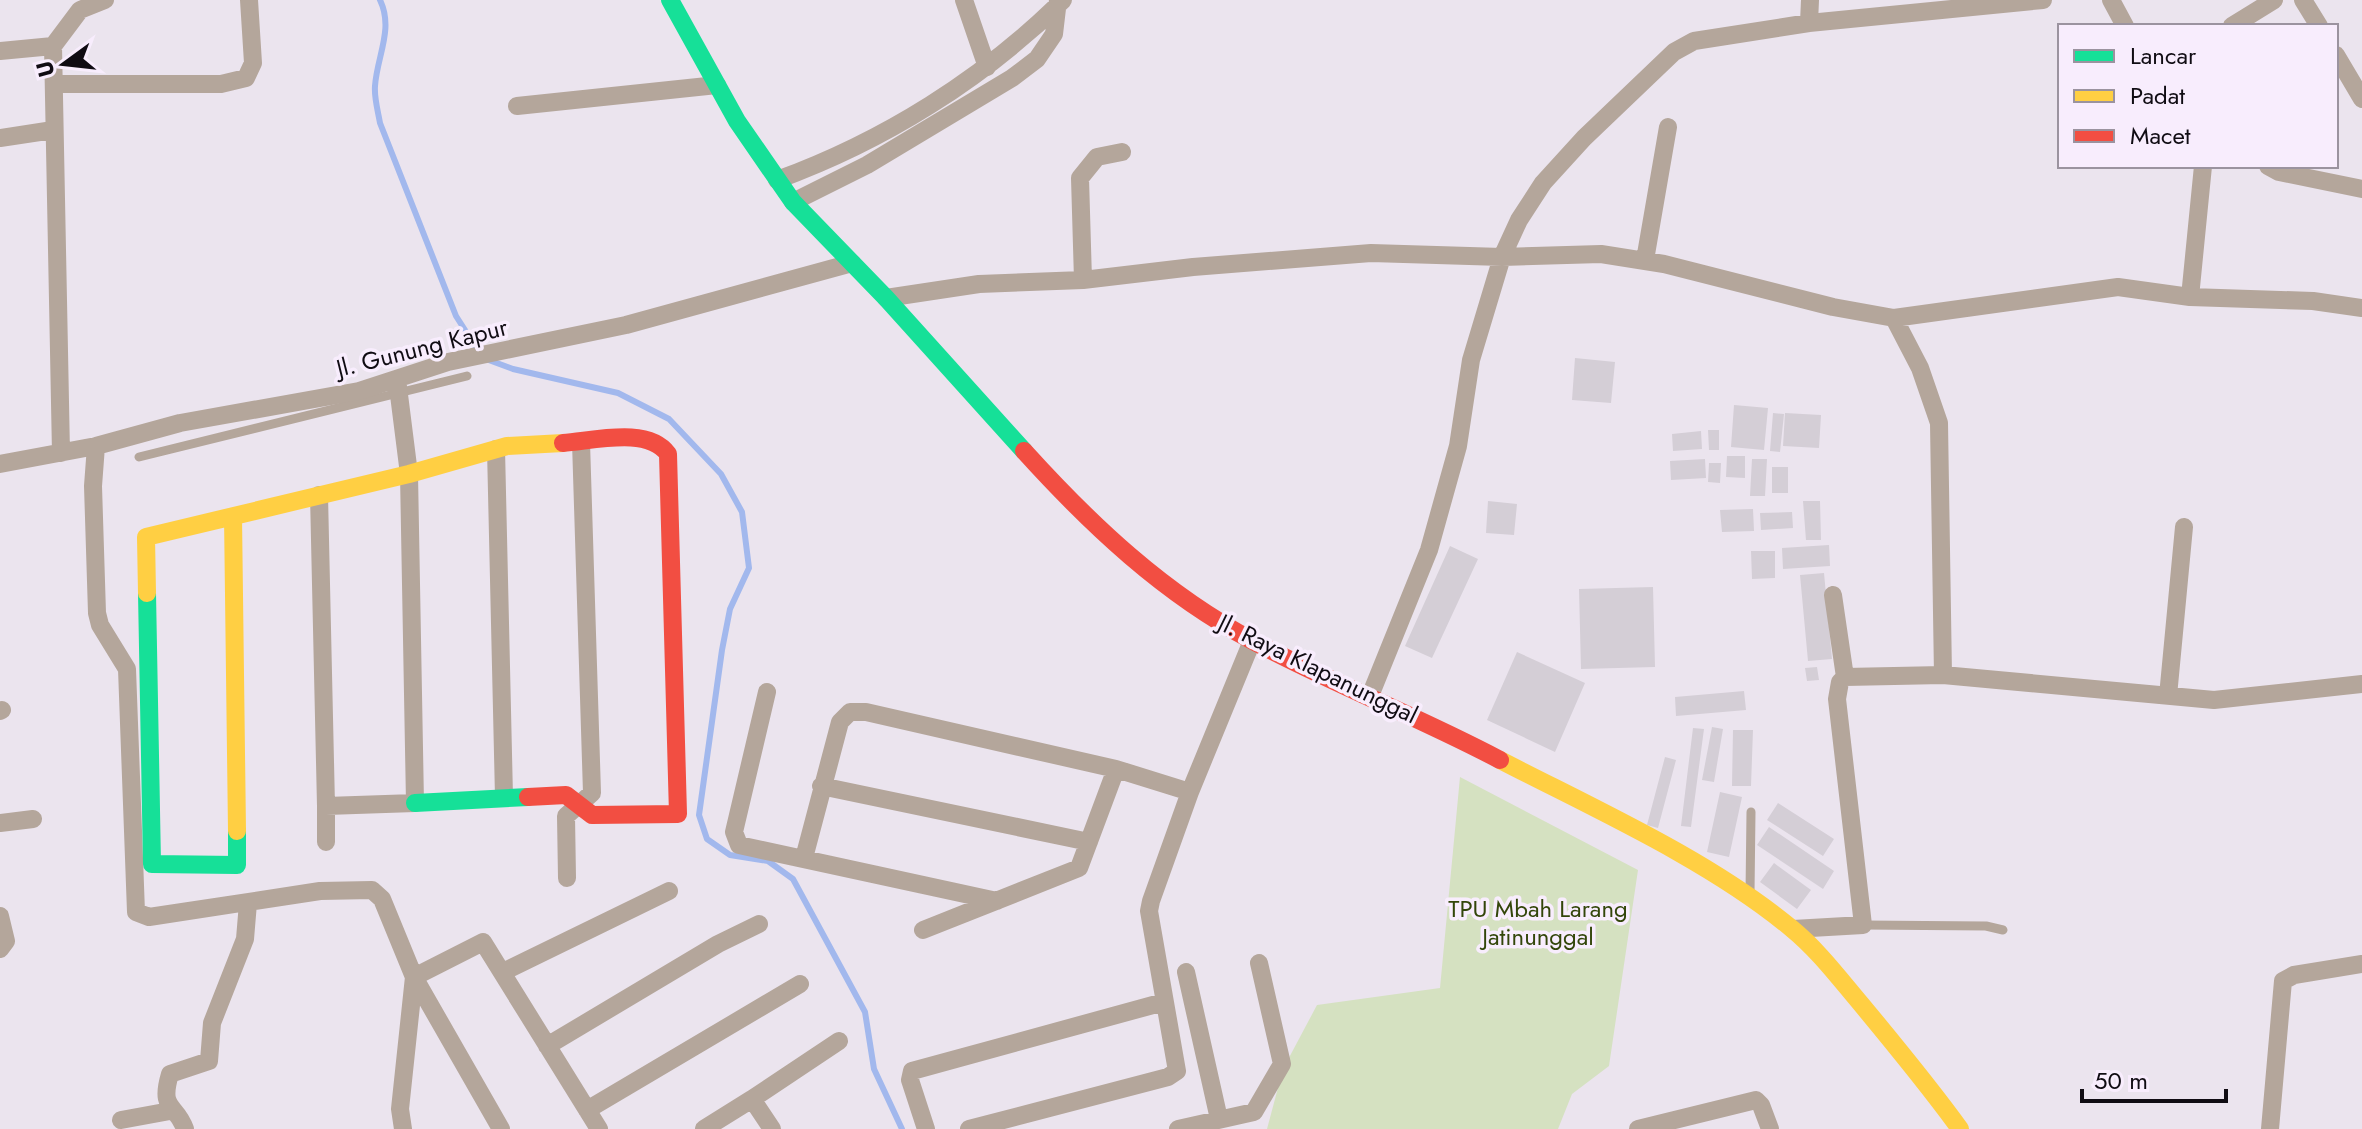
<svg xmlns="http://www.w3.org/2000/svg" width="2362" height="1129" viewBox="0 0 2362 1129" font-family="Jost,sans-serif">
	<style>
		.green { fill: #d5e1c1 }
		.lines { fill: none; stroke-linecap: round; stroke-linejoin: round }
		.stream { stroke: #a2b8ed; stroke-width: 6 }
		.building { fill: #d4ced6 }
		.lane { stroke: #b4a69b; stroke-width: 9 }
		.street { stroke: #b4a69b; stroke-width: 18 }
		.fast { stroke: #16e098; stroke-width: 18 }
		.slow { stroke: #ffcf43; stroke-width: 18 }
		.jam { stroke: #f24e42; stroke-width: 18 }
		.labels { text-anchor: middle; stroke-width: 7; stroke-linejoin: round; paint-order: stroke }
		.street-label { font-size: 24px; fill: #100c13; stroke: #f8edfd }
		.park-label { font-size: 24px; fill: #33460a; stroke: #f8edfd }
	</style>
	<rect width="100%" height="100%" fill="#ebe4ee"/>
	<path class="green" d="M1460 777 1638 870 1609 1066 1572 1094 1558 1129H1267L1283 1069 1317 1005 1440 988Z"/>
	<g class="lines">
		<path class="stream" d="M380 0C394 29 377 56 375 86 374 98 378 111 380 123L456 316 479 352
			M486 359 513 369 618 393 669 419 721 474 742 512 749 568 730 609 722 650 699 815 707 839 730 855 768 861 793 879 865 1012 874 1069 902 1129"/>
	</g>
	<path class="building" d="M1575 358 1615 362 1611 403 1572 400Z
		M1734 405 1768 408 1764 450 1731 447Z
		M1773 413 1784 414 1780 452 1770 451Z
		M1785 413 1821 415 1819 448 1783 446Z
		M1708 430H1719V450H1709Z
		M1701 431 1702 449 1673 451 1672 434Z
		M1727 456H1745V478L1726 477Z
		M1705 459 1706 478 1671 480 1670 461Z
		M1752 459H1767L1765 496H1750Z
		M1709 463H1721L1720 483 1708 482Z
		M1772 467H1788V493H1772Z
		M1488 501 1517 504 1514 535 1486 533Z
		M1803 501H1820L1821 540H1806Z
		M1753 509 1754 531 1722 532 1720 510Z
		M1792 512 1793 528 1761 530 1760 513Z
		M1829 545 1830 566 1783 569 1782 548Z
		M1450 546 1478 559 1432 658 1405 646Z
		M1751 551H1775V578L1752 579Z
		M1824 573 1832 659 1808 661 1800 575Z
		M1653 587 1655 667 1581 669 1579 589Z
		M1517 652 1585 683 1555 752 1487 720Z
		M1817 667 1819 680 1807 681 1805 668Z
		M1744 691 1746 710 1676 716 1675 697Z
		M1712 727 1723 729 1714 782 1702 780Z
		M1693 728 1704 729 1691 827 1681 826Z
		M1733 730H1753L1751 786H1732Z
		M1665 757 1676 760 1658 828 1647 825Z
		M1720 792 1742 797 1729 857 1707 852Z
		M1778 803 1834 839 1823 856 1767 820Z
		M1769 827 1834 871 1823 889 1757 845Z
		M1774 863 1811 890 1797 909 1760 882Z"/>
	<g class="lines">
		<path class="lane" d="M139 457 467 376
			M1750 893 1751 812
			M1863 925 1986 926 2003 930"/>
		<path class="street" d="M964 0 987 67
			M2111 0 2125 26
			M2303 0 2319 26
			M1809 23 1810 0
			M2232 26 2274 0
			M0 51 53 46
			M2336 55 2362 99
			M54 84H221L246 78 253 63 249 0
			M517 106 717 85
			M0 138 53 130
			M2268 166 2279 172 2362 189
			M777 180C884 141 983 79 1063 0
			M793 202 867 165 1012 78 1037 59 1054 34 1058 0
			M1645 260 1668 127
			M1083 280 1080 178 1097 157 1122 152
			M2190 297 2203 166
			M886 298 979 284 1083 280 1193 267 1371 253 1502 257 1601 254 1664 264 1833 307 1894 318 2118 287 2190 297 2313 301 2362 308
			M1894 318 1920 368 1939 423 1943 675
			M96 446 93 486 97 613 100 625 127 669 136 912 149 917 320 891 372 890 382 899 414 977 501 1129
			M496 449 504 797
			M61 453 53 46 80 10 105 0
			M0 464 96 446 180 423 359 391 448 362 626 325 852 263
			M319 495 326 806 415 803 409 474 397 379
			M1833 595 1845 677
			M767 692 734 832 739 845 997 901
			M1370 696 1429 550 1458 446 1471 360 1502 257 1519 220 1543 183 1584 138 1674 52 1694 41 1809 23 2043 0
			M2168 696 2184 527
			M0 711 2 710
			M821 786 1089 842
			M326 806V842
			M0 823 33 819
			M804 858 840 722 850 712H866L1116 769 1190 792
			M567 878 566 816 592 793 581 442
			M0 916 6 941 0 949
			M1793 929 1863 925 1837 699 1840 682 1845 677 1943 675 2214 700 2362 684
			M923 930 1079 868 1116 769
			M503 972 669 891
			M1186 972 1219 1119
			M547 1046 718 944 759 924
			M752 1099 839 1041
			M587 1110 800 984
			M121 1120 170 1111
			M185 1129C176 1103 159 1111 170 1074L209 1061 212 1023 245 939 248 903
			M403 1129 400 1109 414 977 483 942 599 1129
			M704 1129 752 1099 772 1129
			M926 1129 910 1080 912 1071 1164 1002
			M969 1129 1168 1077 1177 1071 1149 911 1151 901 1190 792 1252 641
			M1178 1129 1254 1112 1282 1064 1259 963
			M1638 1129 1756 1100 1761 1105 1770 1129
			M2270 1129 2283 981 2294 975 2362 964"/>
		<path class="fast" d="M670 0 737 121 793 202 886 298 1024 451
			M147 593 152 864 237 865V831
			M415 803 528 797"/>
		<path class="slow" d="M233 516 237 831
			M147 593 146 537 409 474 507 446 563 443
			M1500 760C1595 809 1709 860 1791 928 1818 950 1839 978 1861 1004 1895 1045 1929 1086 1960 1129"/>
		<path class="jam" d="M1024 451C1091 525 1164 594 1253 641 1333 684 1419 717 1500 760
			M528 797 566 795 592 815 678 814 668 454C648 426 593 441 563 443"/>
	</g>
	<g class="labels">
		<g class="street-label">
			<text transform="translate(422 348) rotate(-14)" y="8">Jl. Gunung Kapur</text>
			<text transform="translate(1318 669) rotate(26)" y="8">Jl. Raya Klapanunggal</text>
		</g>
		<g class="park-label">
			<text x="1538" y="917">TPU Mbah Larang<tspan x="1538" dy="28">Jatinunggal</tspan></text>
		</g>
	</g>
	<rect x="2058" y="24" width="280" height="144" fill="#f8edfd" stroke="#9b939f" stroke-width="2"/>
	<rect x="2074" y="50" width="40" height="12" fill="#16e098" stroke="#9b939f" stroke-width="2"/>
	<text x="2130" y="64" font-size="24" fill="#100c13">Lancar</text>
	<rect x="2074" y="90" width="40" height="12" fill="#ffcf43" stroke="#9b939f" stroke-width="2"/>
	<text x="2130" y="104" font-size="24" fill="#100c13">Padat</text>
	<rect x="2074" y="130" width="40" height="12" fill="#f24e42" stroke="#9b939f" stroke-width="2"/>
	<text x="2130" y="144" font-size="24" fill="#100c13">Macet</text>
	<g transform="translate(64 64) rotate(255)" stroke="#f8edfd" stroke-width="6" paint-order="stroke">
	<path d="M0-6L14 30L0 20L-14 30Z" fill="#100c13"/>
	<text y="-12" font-size="22" font-weight="bold" text-anchor="middle" fill="#100c13">U</text>
	</g>
	<path d="M2082 1089v12h144v-12" fill="none" stroke="#100c13" stroke-width="4"/>
	<text x="2094" y="1089" font-size="24" fill="#100c13" stroke="#f8edfd" stroke-width="6" paint-order="stroke">50 m</text>
</svg>
